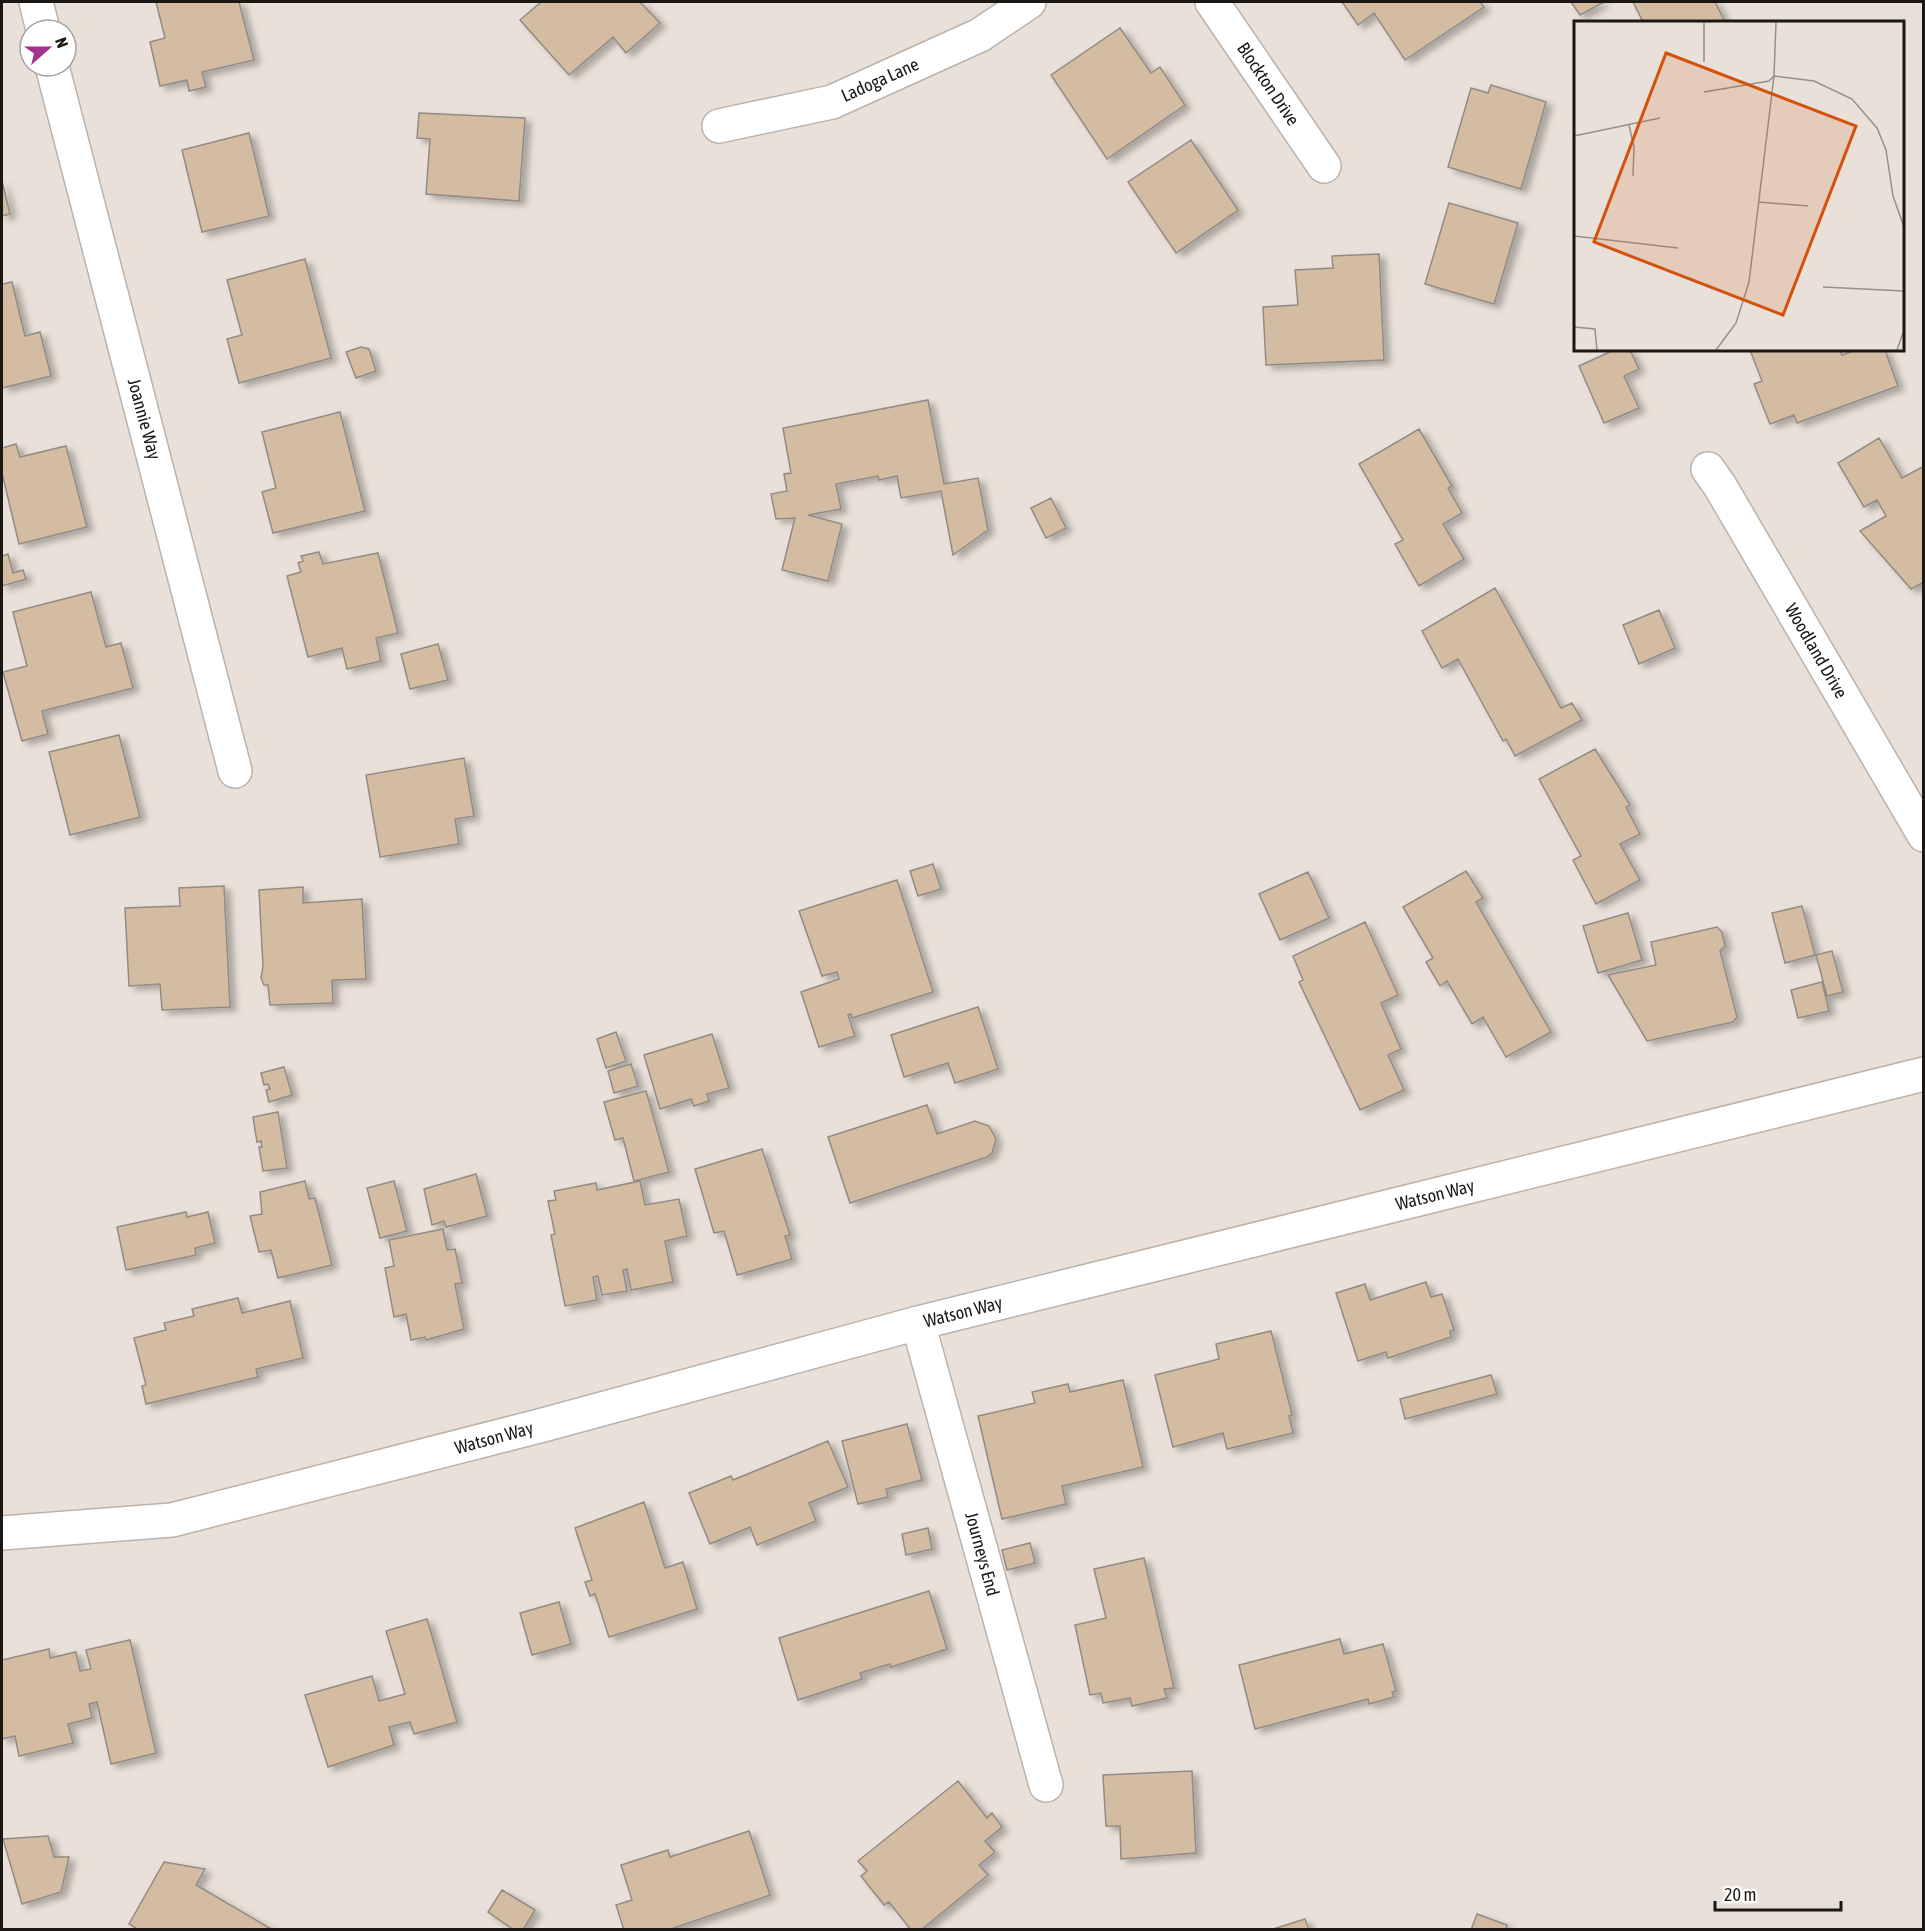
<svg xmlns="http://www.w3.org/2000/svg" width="1925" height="1931" viewBox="0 0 1925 1931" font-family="'Asap Condensed',sans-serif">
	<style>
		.building { fill: #d4bca3; stroke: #928b84; stroke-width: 1.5; filter: url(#shadow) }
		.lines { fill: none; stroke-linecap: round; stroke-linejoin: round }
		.minor-casing { stroke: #bab2ab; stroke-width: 36 }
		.minor { stroke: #fff; stroke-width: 33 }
		.labels { text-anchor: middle; stroke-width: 5; stroke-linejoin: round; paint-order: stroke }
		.street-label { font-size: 18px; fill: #1a1714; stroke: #fff }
		.inset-road { fill: none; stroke: #96908a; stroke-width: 1.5 }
		.view { fill: #d3520d; fill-opacity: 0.15; stroke: #d3520d; stroke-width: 3 }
		.inset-edge { fill: none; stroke: #1a1714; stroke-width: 3 }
	</style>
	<defs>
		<filter id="shadow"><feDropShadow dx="6" dy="4" stdDeviation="3" flood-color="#0004"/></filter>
	</defs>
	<rect width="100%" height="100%" fill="#e9e1d9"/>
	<path class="building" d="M156 2H239L254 60 202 72 206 87 189 91 187 80 160 86 150 42 165 38Z
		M541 2H640L660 23 626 53 613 37 569 75 520 20Z
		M1342 2H1480L1484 7 1405 60 1374 13 1358 25Z
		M1571 2H1604L1580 15Z
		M1633 2H1715L1725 22H1643Z
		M1120 28 1151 73 1160 67 1185 105 1107 159 1051 75Z
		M1491 85 1546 102 1521 189 1448 167 1471 88 1488 93Z
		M419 113 525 118 519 201 426 194 430 139 417 138Z
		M249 133 269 216 202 232 182 150Z
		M1191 140 1238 210 1176 253 1128 182Z
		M2 181 10 214 2 216Z
		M1449 203 1518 223 1494 304 1425 284Z
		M1379 254 1384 360 1266 365 1263 307 1298 305 1295 270 1333 268 1332 256Z
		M305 259 331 358 239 383 227 339 242 335 227 280Z
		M12 282 25 336 40 332 51 376 2 388V284Z
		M361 347 369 349 376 371 356 378 346 352Z
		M1614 350H1630L1639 369 1624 376 1639 408 1604 423 1579 366Z
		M1750 350H1840L1842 355 1856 350H1885L1898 386 1797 423 1794 415 1770 424 1754 384 1762 381Z
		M928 400 944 484 978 478 988 530 953 555 941 491 901 498 897 476 879 480 878 476 836 484 841 509 808 515 842 524 828 581 782 570 795 518 776 519 771 494 787 491 784 474 791 473 783 428Z
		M340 412 365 511 273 533 262 492 276 488 262 432Z
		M1419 429 1452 486 1448 488 1462 513 1443 524 1464 559 1419 586 1395 544 1403 540 1359 464Z
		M1879 438 1902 478 1924 466V582L1911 589 1860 531 1886 516 1877 500 1864 507 1838 463Z
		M16 444 20 457 66 446 87 527 19 544 2 473V448Z
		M1051 498 1066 528 1046 538 1031 508Z
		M319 552 323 564 378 553 398 633 376 638 381 661 347 669 342 648 308 657 287 576 301 572 298 563 303 561 301 556Z
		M8 554 13 573 23 570 26 579 2 586V556Z
		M1495 588 1561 708 1572 703 1582 720 1515 756 1506 739 1503 741 1458 659 1442 668 1422 631Z
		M91 592 106 647 121 643 133 688 42 711 48 734 22 741 3 672 27 666 13 612Z
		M1659 610 1675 648 1639 664 1623 625Z
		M438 644 448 680 410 689 401 654Z
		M119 735 140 817 70 835 49 752Z
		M1595 749 1630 805 1626 807 1640 834 1620 844 1640 880 1596 904 1573 860 1581 856 1539 779Z
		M464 758 474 816 455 819 459 844 380 857 366 775Z
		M933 864 941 889 918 896 910 871Z
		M1466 871 1483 898 1476 902 1551 1032 1506 1057 1483 1017 1472 1024 1447 981 1440 986 1426 962 1433 958 1403 907Z
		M1308 872 1329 918 1280 940 1259 894Z
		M897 880 933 992 852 1018 851 1014 848 1015 855 1036 819 1047 801 992 839 979 837 972 822 976 799 911Z
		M224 886 230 1007 162 1010 160 984 129 986 125 908 180 906 179 888Z
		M303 887V903L362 899 366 979 332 980 333 1003 270 1005 268 985H264L261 978 263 966 259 890Z
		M1802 906 1815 955 1785 963 1772 913Z
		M1628 913 1642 960 1598 973 1583 926Z
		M1365 922 1398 995 1381 1003 1401 1049 1388 1055 1404 1090 1360 1110 1299 982 1303 980 1293 956Z
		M1717 927 1722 932 1725 946 1720 951 1737 1017 1733 1022 1647 1041 1608 975 1656 965 1651 942Z
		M1832 951 1843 992 1827 996 1816 955Z
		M1822 982 1829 1011 1798 1018 1791 990Z
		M978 1007 998 1069 955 1083 948 1063 904 1077 891 1035Z
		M616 1032 626 1061 606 1068 597 1039Z
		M712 1034 729 1088 707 1094 709 1101 694 1106 691 1099 660 1109 644 1055Z
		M631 1064 638 1086 614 1093 608 1071Z
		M284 1067 292 1095 269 1102 266 1090 270 1089 268 1084 264 1085 261 1073Z
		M646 1091 669 1172 634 1181 623 1138 615 1140 604 1102Z
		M927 1105 937 1134 975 1121 989 1126 996 1139 992 1153 987 1157 850 1203 828 1137Z
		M278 1112 287 1168 263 1171 259 1147H262L261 1141 257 1142 253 1117Z
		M762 1149 790 1235 785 1236 792 1259 737 1275 724 1231 714 1233 695 1169Z
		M476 1174 487 1216 446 1227 444 1221 432 1225 424 1189Z
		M305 1181 309 1199 315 1198 332 1265 278 1278 271 1250 259 1252 250 1216 262 1214 260 1192Z
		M394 1181 407 1231 380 1238 367 1188Z
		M640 1181 645 1205 679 1199 687 1236 665 1241 673 1282 631 1290 627 1269 623 1270 627 1291 602 1295 598 1276 593 1277 597 1300 565 1306 551 1235 555 1234 548 1201 556 1200 554 1191 596 1183 597 1190Z
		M186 1212 187 1217 208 1212 215 1243 195 1248 196 1255 126 1270 117 1227Z
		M443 1229 447 1250 455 1249 462 1283 455 1284 464 1329 426 1340 425 1337 411 1340 406 1314 394 1317 385 1268 394 1266 389 1240Z
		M1426 1282 1431 1297 1442 1294 1454 1330 1450 1331 1451 1337 1388 1358 1386 1352 1358 1361 1336 1293 1365 1284 1370 1300Z
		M238 1298 242 1313 290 1301 303 1358 256 1369 258 1377 146 1404 142 1386 146 1385 134 1338 166 1330 164 1323 194 1316 192 1309Z
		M1271 1331 1292 1415 1289 1416 1293 1433 1227 1449 1223 1433 1173 1447 1155 1375 1219 1359 1216 1344Z
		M1491 1375 1497 1394 1405 1419 1400 1399Z
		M1123 1380 1143 1467 1062 1486 1066 1504 1002 1519 978 1416 1035 1403 1032 1392 1068 1384 1070 1392Z
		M907 1424 922 1480 886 1489 888 1497 858 1504 842 1441Z
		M828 1441 848 1487 809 1503 816 1521 757 1545 750 1527 710 1544 689 1493 731 1476 733 1480Z
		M644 1502 665 1568 683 1562 697 1609 609 1637 595 1594 590 1596 585 1582 592 1580 575 1528Z
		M928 1528 932 1549 906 1555 902 1534Z
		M1030 1543 1035 1563 1007 1570 1002 1550Z
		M1144 1558 1174 1688 1164 1689 1167 1698 1132 1706 1130 1698 1103 1703 1101 1693 1090 1695 1075 1625 1106 1618 1094 1569Z
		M929 1591 947 1649 891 1667 890 1664 860 1673 862 1679 798 1700 779 1638Z
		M559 1602 571 1644 532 1655 520 1613Z
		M427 1619 457 1722 414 1734 410 1722 389 1727 394 1745 328 1767 305 1695 372 1676 379 1701 405 1694 386 1631Z
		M1340 1639 1344 1654 1383 1644 1396 1691 1392 1692 1394 1697 1369 1704 1368 1699 1255 1729 1239 1665Z
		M130 1640 156 1753 111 1764 97 1702 89 1704 92 1718 68 1724 73 1743 19 1756 15 1736 2 1739V1660L49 1649 50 1658 76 1652 80 1671 91 1669 86 1650Z
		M1192 1771 1196 1853 1121 1859 1120 1826H1106L1103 1775Z
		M958 1781 987 1818 992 1813 1002 1827 985 1841 995 1852 979 1865 988 1875 921 1930H911L889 1902 884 1905 861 1876 867 1871 858 1861Z
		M749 1831 770 1895 668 1930H624L616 1905 632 1900 621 1865 668 1850 670 1857Z
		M48 1836 54 1857H69L61 1892 22 1904 3 1839Z
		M164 1862 205 1869 196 1885 273 1930H139L129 1924Z
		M502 1890 535 1910 523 1930H514L488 1912Z
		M1477 1914 1507 1925 1506 1930H1471Z
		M1305 1919 1309 1930H1270Z"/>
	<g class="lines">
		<g class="minor-casing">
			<path id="minor" d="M36 2 43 30
				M1212 2 1324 166
				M52 66 235 771
				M719 126 832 102 980 35 1029 2
				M1708 469 1720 486 1924 835
				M918 1323 1046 1785
				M2 1533 172 1520 543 1425 918 1323 1924 1074"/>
		</g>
		<use href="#minor" class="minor"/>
	</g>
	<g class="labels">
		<g class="street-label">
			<text transform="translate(880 80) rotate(-24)" y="6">Ladoga Lane</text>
			<text transform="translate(1268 84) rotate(56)" y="6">Blockton Drive</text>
			<text transform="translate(144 419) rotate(75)" y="6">Joannie Way</text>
			<text transform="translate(1816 651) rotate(60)" y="6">Woodland Drive</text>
			<text transform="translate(1435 1195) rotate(-14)" y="6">Watson Way</text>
			<text transform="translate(963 1312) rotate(-14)" y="6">Watson Way</text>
			<text transform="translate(494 1438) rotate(-15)" y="6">Watson Way</text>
			<text transform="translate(982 1554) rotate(75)" y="6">Journeys End</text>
		</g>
	</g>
	<g transform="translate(1574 21)">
		<rect width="330" height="330" fill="#e9e1d9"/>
		<path class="inset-road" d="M130 41V1M130 71 195 60 200 55 240 60 278 78 303 107 312 129 319 175 330 206M55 104 60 126 59 155M0 115 86 97M184 181 234 185M0 215 104 227M249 266 330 270M0 306 21 308 23 329M142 329 162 302 175 261 200 55 202 1M323 329 330 309"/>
		<path class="view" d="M92 32 282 105 209 294 20 221Z"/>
		<rect width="330" height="330" class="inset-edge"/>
	</g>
	<rect width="1925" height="1931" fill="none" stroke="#1a1714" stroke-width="6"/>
	<g transform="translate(48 48) rotate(69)"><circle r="28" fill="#ffffff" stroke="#a3a2a1" stroke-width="1.5"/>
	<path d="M0-4.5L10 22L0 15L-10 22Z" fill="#a3338f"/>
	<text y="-9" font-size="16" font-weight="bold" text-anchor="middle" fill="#1a1714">N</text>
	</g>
	<path d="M1715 1901v9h126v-9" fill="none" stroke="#1a1714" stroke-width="3"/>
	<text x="1724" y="1901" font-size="18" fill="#1a1714" stroke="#ffffff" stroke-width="4.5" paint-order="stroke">20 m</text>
</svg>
